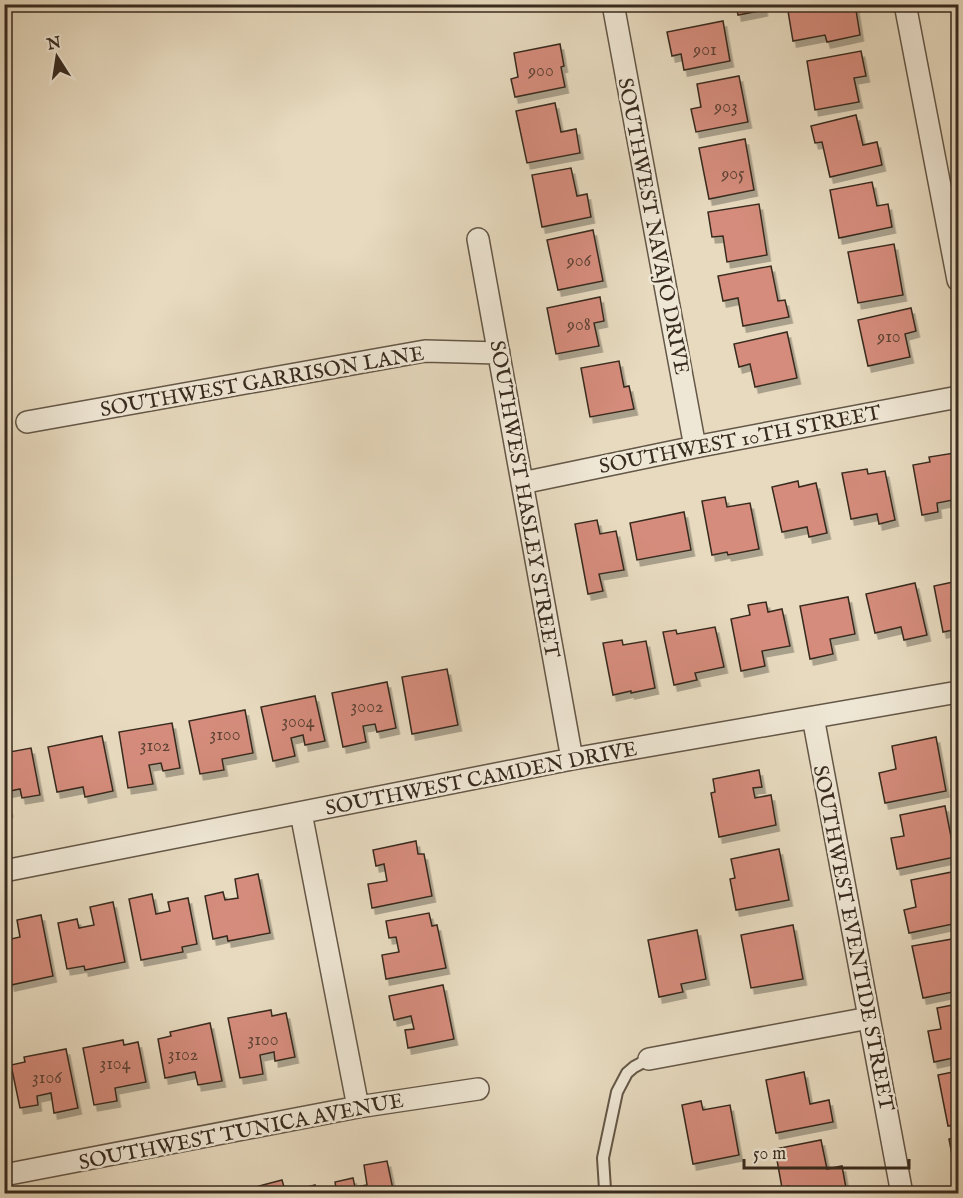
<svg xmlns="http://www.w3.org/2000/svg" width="963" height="1198" viewBox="0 0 963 1198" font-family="'IM FELL English',serif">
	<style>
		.building { fill: #d58c7c; stroke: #382b1f; stroke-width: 1.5; filter: url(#shadow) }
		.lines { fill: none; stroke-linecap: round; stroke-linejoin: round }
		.service-casing { stroke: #645747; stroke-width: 14 }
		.minor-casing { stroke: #645747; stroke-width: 24 }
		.service { stroke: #efe7d5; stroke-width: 10 }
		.minor { stroke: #efe7d5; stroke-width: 21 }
		.labels { text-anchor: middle; stroke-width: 5; stroke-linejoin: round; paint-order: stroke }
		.number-label { font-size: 18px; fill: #5f4336 }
		.street-label { font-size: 21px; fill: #382b1f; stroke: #efe7d5 }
	</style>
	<defs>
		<filter id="shadow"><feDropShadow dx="3.5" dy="6" stdDeviation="0" flood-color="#0004"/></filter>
	</defs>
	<rect width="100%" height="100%" fill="#e7dabf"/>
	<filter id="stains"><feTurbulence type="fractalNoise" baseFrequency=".00333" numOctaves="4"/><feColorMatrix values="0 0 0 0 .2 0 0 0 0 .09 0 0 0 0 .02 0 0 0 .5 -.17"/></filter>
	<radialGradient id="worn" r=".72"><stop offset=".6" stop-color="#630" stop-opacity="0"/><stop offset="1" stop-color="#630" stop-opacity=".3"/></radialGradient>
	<path class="building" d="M736 4H763L764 10 738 15Z
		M821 4H855L860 35 827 42 825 35 793 41 788 11Z
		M723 21 730 61 684 70 681 54 672 56 667 32Z
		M560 44 564 66 561 67 565 87 515 97 511 79 518 77 514 53Z
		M861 51 866 76 854 78 859 102 815 110 807 61Z
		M739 76 748 122 696 132 691 109 701 107 697 84Z
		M555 103 561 132 576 129 580 153 527 163 516 111Z
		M856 115 863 145 877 142 882 165 830 177 822 142 815 143 811 126Z
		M745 139 754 190 709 199 699 148Z
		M571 168 577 196 587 194 591 217 542 227 532 175Z
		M872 182 877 206 888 204 892 227 839 238 830 190Z
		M759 204 767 255 727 262 723 236 712 237 708 212Z
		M593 230 603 281 558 290 547 240Z
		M894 244 903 295 858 303 848 252Z
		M771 266 778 301 785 300 789 317 743 326 738 298 723 301 718 276Z
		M600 297 604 321 594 323 599 346 556 354 547 308Z
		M911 308 916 331 905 334 910 357 868 366 858 320Z
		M787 332 797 378 755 387 750 364 739 367 734 344Z
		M619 361 624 387 629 386 634 409 590 417 581 368Z
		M954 453 958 477V499L937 503 938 512 922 515 913 465 930 462 929 457Z
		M867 469 868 474 885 471 895 520 879 524 877 514 851 519 842 473Z
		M798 481 799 487 816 483 827 533 809 537 807 527 782 532 772 487Z
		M725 497 727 507 750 503 759 549 728 555 727 552 712 555 702 501Z
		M684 512 691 550 637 560 630 523Z
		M597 520 600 534 616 531 624 570 599 574 603 591 588 594 575 524Z
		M958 581V629L943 632 934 586Z
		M915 583 927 635 904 640 901 627 875 633 866 594Z
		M848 597 855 634 830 639 833 654 810 659 800 606Z
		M766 602 768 612 782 609 790 646 762 651 765 666 741 671 731 619 750 615 748 605Z
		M715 627 724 667 695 673 697 680 674 685 663 632 676 630 677 634Z
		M622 640 623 645 646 641 655 688 631 693V691L613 695 603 643Z
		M447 669 458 725 412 734 402 677Z
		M387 682 396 728 377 732 375 724 363 726 366 742 343 747 332 693Z
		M315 696 325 741 305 745 303 735 291 738 295 756 273 761 261 707Z
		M245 710 253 753 222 759 224 770 200 774 189 721Z
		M172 723 180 768 163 771 161 763 149 765 153 784 128 788 119 732Z
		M102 736 113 791 85 797 83 787 57 792 48 747Z
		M936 737 946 791 885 803 879 773 896 769 892 746Z
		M31 748 40 795 22 798 20 789 5 792 9 811 4 812V753Z
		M759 770 762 787 753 788 755 798 771 795 776 825 719 837 711 793 715 792 713 779Z
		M945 806 955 857 897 869 891 838 904 836 900 815Z
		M416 841 418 854H424L432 896 372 908 368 884 387 881 384 864 376 866 373 850Z
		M779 849 789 900 736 910 730 879 735 878 731 859Z
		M952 872 958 905V923L909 933 904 910 916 907 911 880Z
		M258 874 270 933 228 941 227 936 213 939 205 896 223 892 225 900 238 898 235 879Z
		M152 894 156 914 170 911 168 902 188 898 197 944 182 947 183 952 141 960 129 899Z
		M113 902 125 962 85 970 84 966 67 969 58 923 77 919 79 928 94 925 90 907Z
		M429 913 432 926 437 925 446 968 386 979 382 955 399 952 396 937 389 938 386 921Z
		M41 915 53 976 11 985 10 980 4 981V933L7 940 20 937 17 920Z
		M793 925 803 979 751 988 741 935Z
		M697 930 706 979 681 984 683 992 659 997 648 940Z
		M958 938V991L923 998 912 946Z
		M443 985 454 1039 408 1048 405 1030 414 1029 411 1016 394 1020 389 996Z
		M958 1004V1057L934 1062 928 1031 941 1029 937 1008Z
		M271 1010 272 1016 286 1013 295 1057 275 1061 274 1052 260 1055 263 1074 240 1078 228 1018Z
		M210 1023 222 1081 198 1085 195 1072 165 1078 158 1039 171 1036 170 1032Z
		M123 1040 124 1045 138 1042 146 1082 115 1088 117 1101 94 1105 83 1048Z
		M66 1049 78 1108 54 1113 51 1093 37 1096 38 1105 20 1108 11 1065 25 1062 24 1057Z
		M958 1071V1124L948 1126 938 1075Z
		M804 1072 810 1104 829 1100 833 1122 776 1133 766 1080Z
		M701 1101 703 1110 730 1105 739 1155 693 1164 682 1105Z
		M958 1137V1159L953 1160 949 1139Z
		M821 1140 827 1169 842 1166 846 1188 818 1194H790L788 1186 782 1188 775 1149Z
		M387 1161 394 1194H337L335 1182 353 1178 355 1187 367 1185 364 1165Z
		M282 1180 286 1194H261L259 1186Z
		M315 1185 316 1194H297L296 1190Z"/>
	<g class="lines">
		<g class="service-casing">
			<path id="service" d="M607 1194 605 1189 603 1158 617 1092 627 1073 634 1067 649 1059"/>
		</g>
		<g class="minor-casing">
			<path id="minor" d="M613 4 695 447
				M905 4 958 280
				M478 239 572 759
				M27 422 425 351 499 353
				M522 483 695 447 958 397
				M813 717 902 1194
				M301 813 358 1107
				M4 871 572 759 958 692
				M649 1059 869 1018
				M4 1175 358 1107 478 1089"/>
		</g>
		<use href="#service" class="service"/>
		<use href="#minor" class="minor"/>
	</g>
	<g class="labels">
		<g class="number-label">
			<text x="705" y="55">901</text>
			<text x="541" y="76">900</text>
			<text x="726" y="112">903</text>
			<text x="733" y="179">905</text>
			<text x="579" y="266">906</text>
			<text x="579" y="330">908</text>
			<text x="889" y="342">910</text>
			<text x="367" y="712">3002</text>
			<text x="298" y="727">3004</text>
			<text x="225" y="740">3100</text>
			<text x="155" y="751">3102</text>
			<text x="263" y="1045">3100</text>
			<text x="183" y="1060">3102</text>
			<text x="115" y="1069">3104</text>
			<text x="47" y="1083">3106</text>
		</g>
		<g class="street-label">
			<text transform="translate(654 226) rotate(79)" y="7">SOUTHWEST NAVAJO DRIVE</text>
			<text transform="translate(262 381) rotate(-10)" y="7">SOUTHWEST GARRISON LANE</text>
			<text transform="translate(740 439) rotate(-11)" y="7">SOUTHWEST 10TH STREET</text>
			<text transform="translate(525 499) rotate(80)" y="7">SOUTHWEST HASLEY STREET</text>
			<text transform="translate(481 778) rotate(-11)" y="7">SOUTHWEST CAMDEN DRIVE</text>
			<text transform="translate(854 938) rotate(79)" y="7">SOUTHWEST EVENTIDE STREET</text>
			<text transform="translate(241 1131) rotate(-11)" y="7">SOUTHWEST TUNICA AVENUE</text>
		</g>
	</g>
	<rect width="963" height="1198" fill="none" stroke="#e7dabf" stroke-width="24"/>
	<rect x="6" y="6" width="951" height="1186" fill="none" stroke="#382b1f" stroke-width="3"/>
	<rect x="12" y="12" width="939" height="1174" fill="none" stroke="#382b1f" stroke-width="1.5"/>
	<g transform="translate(57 57) rotate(348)" stroke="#efe7d5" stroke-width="4.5" paint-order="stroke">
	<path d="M0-4.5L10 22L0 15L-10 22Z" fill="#382b1f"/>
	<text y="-9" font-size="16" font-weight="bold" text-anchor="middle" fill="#382b1f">N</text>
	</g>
	<path d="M744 1159v9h165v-9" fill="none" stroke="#382b1f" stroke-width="3"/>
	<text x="753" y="1159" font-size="18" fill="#382b1f" stroke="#efe7d5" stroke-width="4.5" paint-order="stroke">50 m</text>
	<rect width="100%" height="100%" filter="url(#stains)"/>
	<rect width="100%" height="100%" fill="url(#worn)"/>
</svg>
